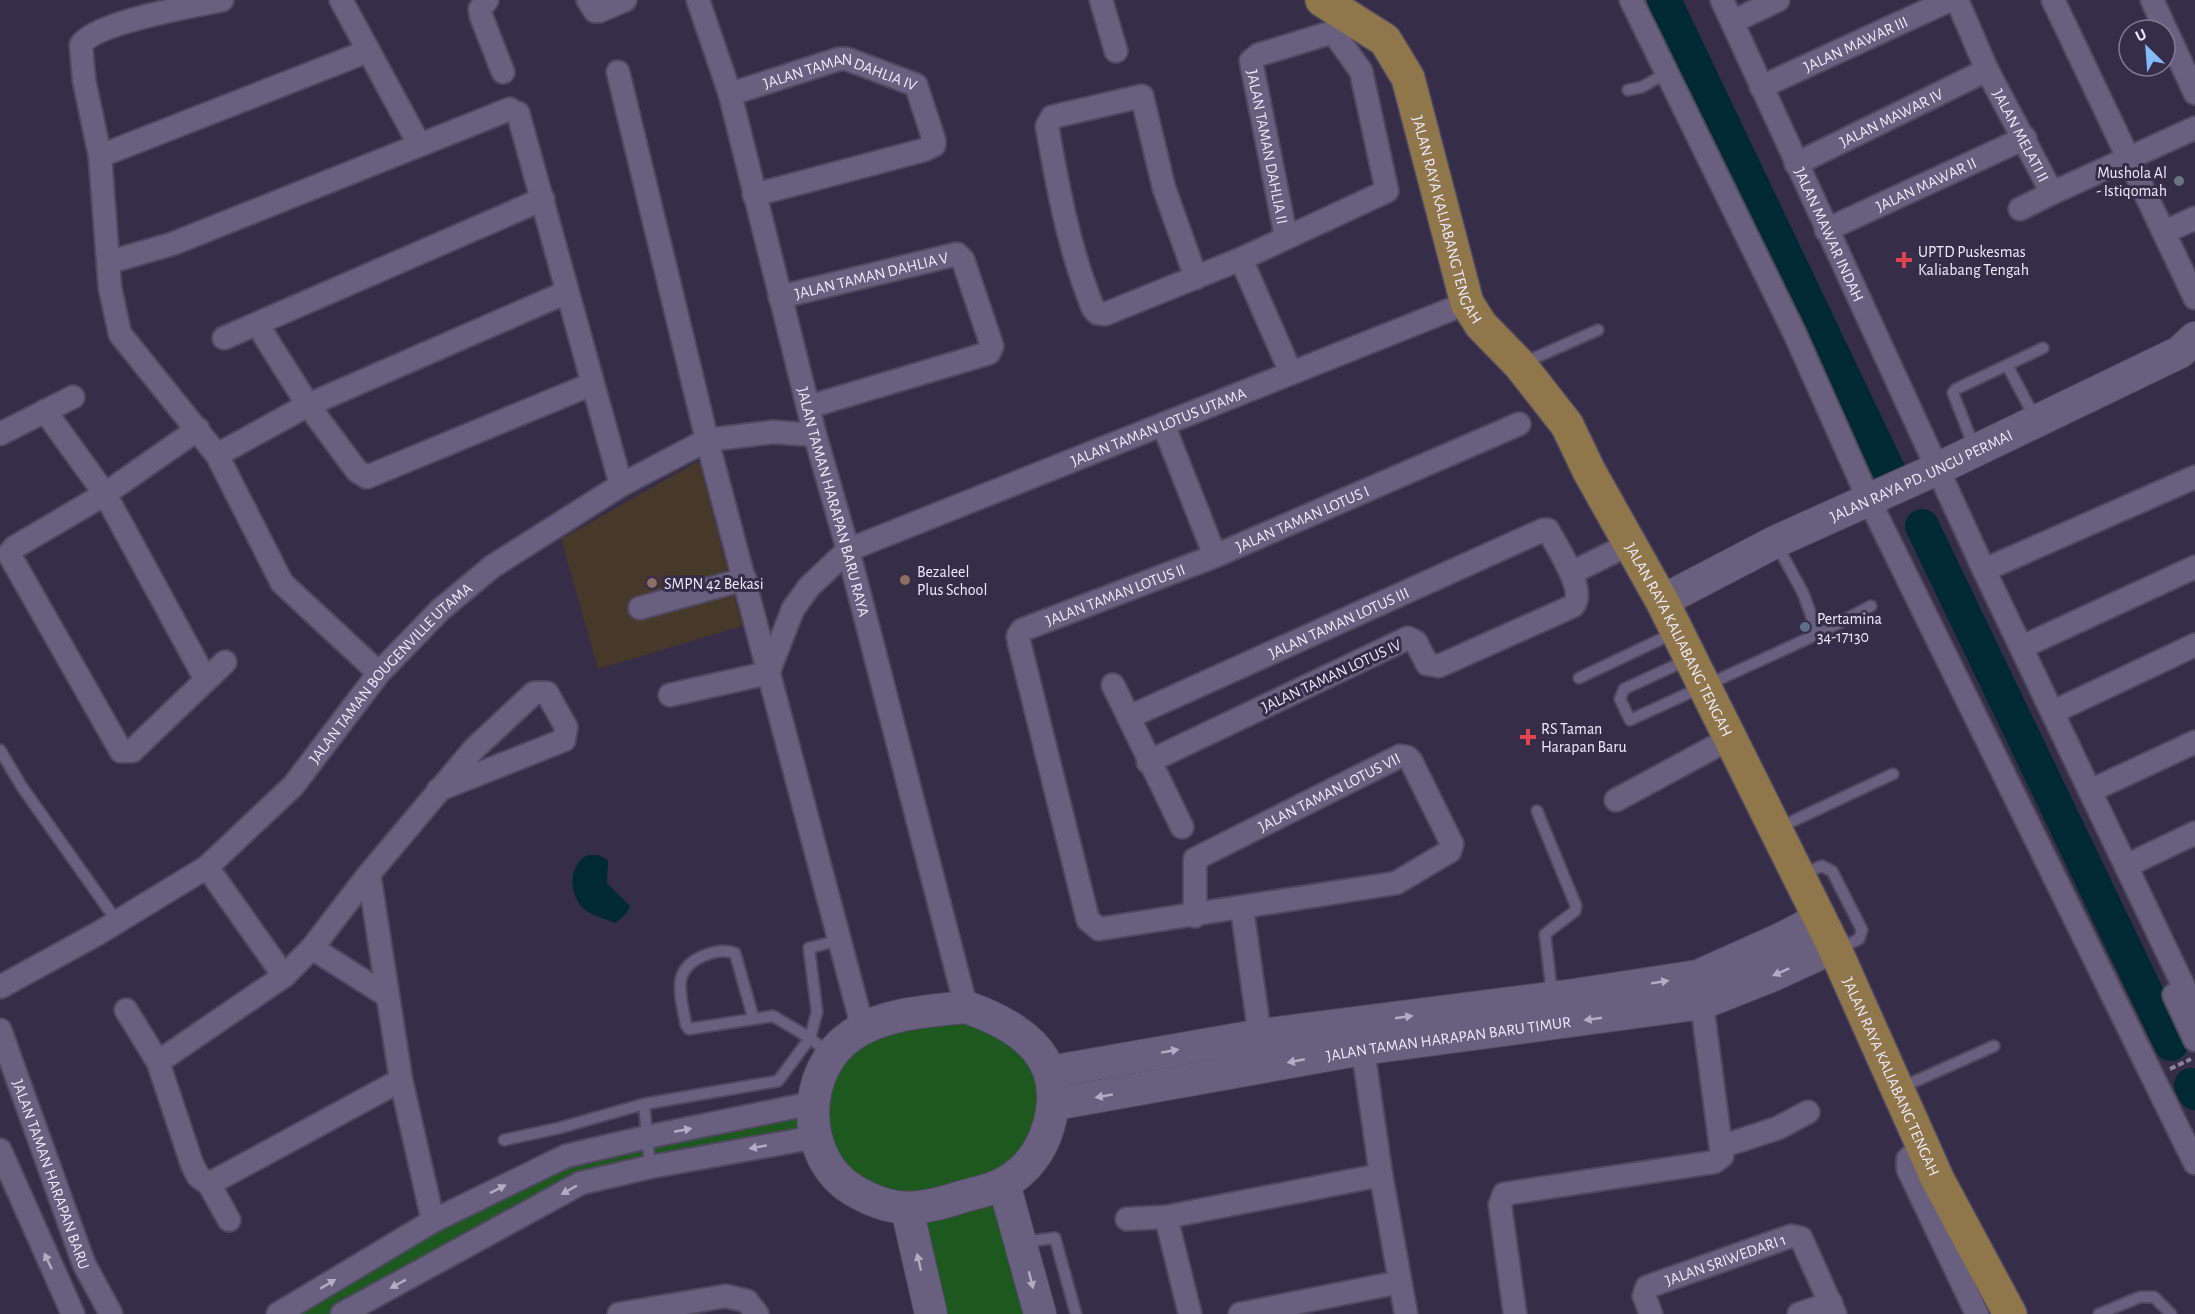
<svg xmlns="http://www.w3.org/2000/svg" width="2195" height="1314" viewBox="0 0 2195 1314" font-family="'Alegreya Sans',sans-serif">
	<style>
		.education { fill: #46392a }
		.green { fill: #1d591f }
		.water { fill: #002936 }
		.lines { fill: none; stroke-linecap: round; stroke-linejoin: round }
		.river { stroke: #002936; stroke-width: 34 }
		.lane-casing { stroke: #4f4960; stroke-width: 14 }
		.street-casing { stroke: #4f4960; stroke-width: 26 }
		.secondary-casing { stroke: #4f4960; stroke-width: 34 }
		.primary-casing { stroke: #4f4960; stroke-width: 36 }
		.path { stroke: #898299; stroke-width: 4; stroke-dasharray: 6 3; stroke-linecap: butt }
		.lane { stroke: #68607e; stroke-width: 10 }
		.street { stroke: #68607e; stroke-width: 22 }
		.secondary { stroke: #68607e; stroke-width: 32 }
		.primary { stroke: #8f774b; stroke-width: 33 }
		.oneway { fill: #b2acc4 }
		.worship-dot { fill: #6b7280; stroke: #362e49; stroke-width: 2 }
		.health-dot { fill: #e0444e; stroke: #362e49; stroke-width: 2 }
		.education-dot { fill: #8d6e63; stroke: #362e49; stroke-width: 2 }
		.service-dot { fill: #5c6f8a; stroke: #362e49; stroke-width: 2 }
		.labels { text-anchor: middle; stroke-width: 6; stroke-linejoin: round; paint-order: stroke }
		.street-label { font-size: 16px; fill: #efebfd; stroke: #362e49 }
		.poi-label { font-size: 16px; fill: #efebfd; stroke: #362e49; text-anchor: start }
	</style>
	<rect width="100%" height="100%" fill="#362e49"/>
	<path class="education" d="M699 461 742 626 598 669 561 539Z"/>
	<path class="green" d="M1834 947 1055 1104 1004 1184 1040 1314H932L907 1209 868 1198 815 1137 581 1183 342 1314H278L546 1165 813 1103 831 1056 966 1007 1050 1072Z"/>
	<path class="water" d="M588 855H598L608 860 607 883 630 906 626 914 615 923C606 919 592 916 584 909 569 895 567 865 588 855Z"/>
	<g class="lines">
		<path class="river" d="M1664 0 1892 478
			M1922 526 2171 1044
			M2191 1085 2195 1093"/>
		<g class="lane-casing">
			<path id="lane" d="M1628 90 1642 87 1668 72
				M1523 363 1598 330
				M2035 418 2007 365 2043 348
				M1974 447 1953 393 1956 389 2007 365
				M1818 634 1871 606
				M1676 665 1624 689 1620 699 1630 720 1818 634 1803 593 1777 545
				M1579 678 1674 633
				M0 750 22 787 116 920
				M1537 811 1576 906 1575 911 1545 934 1552 994
				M1778 828 1893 774
				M1800 875 1822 866 1832 871 1862 930 1859 939 1838 949
				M753 1017 735 953C717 947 686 958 681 979 678 992 684 1012 686 1025L689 1029 773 1016 810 1038 829 1054
				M1900 1088 1994 1046
				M644 1104 650 1167
				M504 1140 559 1128 644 1104 778 1081 810 1038 817 1012 809 948 840 940
				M1023 1242 1055 1238 1076 1314
				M2099 1314 2140 1297H2154L2171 1314"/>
		</g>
		<g class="street-casing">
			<g id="street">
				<path d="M222 0C194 6 95 22 81 45L84 80 100 156 110 288 120 334 217 455 282 583 379 673"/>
				<path d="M341 0 419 144"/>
				<path d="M487 0 480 9 481 16 503 72"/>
				<path d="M588 0 595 11H599L625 0"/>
				<path id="s1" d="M698 0 730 94 815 435 848 550 966 1007"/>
				<path d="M1101 0 1116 51"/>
				<path d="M1631 0 1794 332 1869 500 2195 1163"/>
				<path id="s2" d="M1722 0 1984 570 2195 1010"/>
				<path id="s3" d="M1957 0 1987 70 2052 193 2195 128"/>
				<path d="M2053 0 2195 298"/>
				<path d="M2152 0 2195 93"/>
				<path d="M1732 22 1778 0"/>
				<path d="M618 72 707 440 863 1029"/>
				<path id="s4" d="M1761 87 1950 0"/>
				<path id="s5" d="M730 94 839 59H847L916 85 934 140V145L924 150 754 195"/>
				<path d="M518 113 621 485"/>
				<path d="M100 156 368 51"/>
				<path id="s6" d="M1796 164 1987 70"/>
				<path d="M2020 209 2052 193"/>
				<path id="s7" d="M1826 230 2025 138"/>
				<path d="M2165 232 2195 218"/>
				<path d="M1241 259 1291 373"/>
				<path d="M109 262 172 244 510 109"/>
				<path id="s8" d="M1196 278 1164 188 1142 96 1052 117 1047 126C1058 189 1069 249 1093 308L1097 313 1105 314 1241 259 1387 191 1361 71 1333 32 1258 55 1251 61 1286 237"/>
				<path id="s9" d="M780 297 957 254 963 260 992 346 989 353 808 407"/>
				<path d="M257 324 308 405 357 471 367 477 592 384"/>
				<path d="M224 338 543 199"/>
				<path d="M45 411 105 494 206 680"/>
				<path d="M1163 424 1215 556"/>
				<path d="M198 429 105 494 15 547 9 554 121 751H132L225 662"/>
				<path d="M0 434 73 397"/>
				<path d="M217 455 308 405 567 292"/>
				<path d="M1984 570 2195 477"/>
				<path d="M1571 573 1630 544"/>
				<path d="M640 608 745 579"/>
				<path d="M2022 647 2195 567"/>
				<path d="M1113 685 1182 827"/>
				<path id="s10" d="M670 695 768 673 793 609 809 587 848 550 1467 303"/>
				<path d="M2053 712 2195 645"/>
				<path id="s11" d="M1129 717 1543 530H1548C1557 548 1587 590 1573 606L1439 666 1427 664 1416 642 1408 638 1148 762"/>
				<path d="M2090 791 2195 742"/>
				<path d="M1616 800 1731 738"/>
				<path d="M2126 866 2195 833"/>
				<path d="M207 867 284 976"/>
				<path d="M369 874 401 1080 433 1221"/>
				<path d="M1242 909 1262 1050"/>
				<path id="s12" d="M1195 916V859L1400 756 1407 757 1411 761 1452 844 1450 851 1396 883 1099 929 1088 920 1019 642 1018 636 1022 630 1215 556 1519 424"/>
				<path d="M312 948 386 995"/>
				<path id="s13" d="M0 987 97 934 207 867 293 786 379 673 440 610 493 566 621 485 707 440 773 432 815 435"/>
				<path d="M2174 995 2195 1040"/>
				<path d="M126 1010 158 1062 192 1164 198 1176 209 1184 401 1080"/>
				<path id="s14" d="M0 1030 84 1264 111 1314"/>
				<path d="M1361 1036 1381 1175 1406 1314"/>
				<path d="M158 1062 284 976 312 948 369 874 474 749 534 693H547L566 727 564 740 438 790"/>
				<path d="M1723 1146 1778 1128 1808 1112"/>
				<path d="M1923 1146 1908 1159V1169L1977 1314"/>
				<path d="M0 1150 73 1314"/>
				<path d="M209 1184 229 1220"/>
				<path d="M1166 1217 1190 1314"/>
				<path d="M1127 1219 1166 1217 1381 1175"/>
				<path d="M278 1314 433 1221 566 1156 647 1137 813 1103"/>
				<path d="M342 1314 581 1183 650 1167 816 1137"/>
				<path d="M619 1314 726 1296 747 1301 757 1314"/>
				<path d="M1240 1314 1400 1282"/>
				<path d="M1515 1314 1500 1205 1504 1194 1714 1162 1722 1156 1700 989"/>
				<path id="s15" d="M1651 1314 1644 1296 1647 1287 1791 1236 1801 1238 1835 1314"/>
				<path d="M1799 1314 1831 1303"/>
			</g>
		</g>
		<g class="secondary-casing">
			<g id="secondary">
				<path id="s16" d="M1662 601 1775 542 1937 469 2180 352 2195 338"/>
				<path d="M966 1007C1024 1027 1069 1060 1048 1128 1041 1151 1026 1172 1004 1183 992 1190 975 1193 961 1197 919 1211 893 1214 853 1190 799 1157 801 1069 852 1035 884 1013 929 1011 966 1007Z"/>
				<path d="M1050 1072 1261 1035 1574 995 1698 976 1785 937 1819 919"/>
				<path id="s17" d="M1055 1104 1362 1049 1703 1003 1771 976 1834 947"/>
				<path d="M1004 1184 1040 1314"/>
				<path d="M907 1209 931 1314"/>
			</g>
		</g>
		<g class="primary-casing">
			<g id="primary">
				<path id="s18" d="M1322 0 1385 40 1408 78 1467 303 1481 325 1520 365 1567 425 1589 471 1662 601 1834 947 1938 1180 2010 1314"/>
			</g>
		</g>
		<path class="path" d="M2170 1069 2191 1059"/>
		<use href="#lane" class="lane"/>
		<use href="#street" class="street"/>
		<use href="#secondary" class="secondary"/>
		<use href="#primary" class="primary"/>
	</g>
	<defs><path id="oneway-solid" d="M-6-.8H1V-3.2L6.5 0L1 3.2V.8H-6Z" transform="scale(1.5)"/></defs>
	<g class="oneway">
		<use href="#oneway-solid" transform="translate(1781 972) rotate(156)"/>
		<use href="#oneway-solid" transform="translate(1660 982) rotate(-9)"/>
		<use href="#oneway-solid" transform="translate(1404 1017) rotate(-8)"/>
		<use href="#oneway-solid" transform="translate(1593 1019) rotate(172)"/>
		<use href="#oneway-solid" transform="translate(1170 1051) rotate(-10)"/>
		<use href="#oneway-solid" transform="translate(1296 1061) rotate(169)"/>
		<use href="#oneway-solid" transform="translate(1104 1096) rotate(170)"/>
		<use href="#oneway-solid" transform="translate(683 1130) rotate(-11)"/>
		<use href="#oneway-solid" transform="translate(758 1147) rotate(170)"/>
		<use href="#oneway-solid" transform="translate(498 1189) rotate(-27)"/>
		<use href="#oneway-solid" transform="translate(569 1190) rotate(151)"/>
		<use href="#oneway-solid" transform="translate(48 1261) rotate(-115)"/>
		<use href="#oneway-solid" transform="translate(919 1262) rotate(-103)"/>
		<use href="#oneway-solid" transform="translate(1031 1280) rotate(76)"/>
		<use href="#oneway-solid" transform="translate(328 1284) rotate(-31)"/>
		<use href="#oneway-solid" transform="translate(398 1284) rotate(151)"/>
	</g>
	<circle class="worship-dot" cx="2179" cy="181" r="6"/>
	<g class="health-dot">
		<path d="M1901 251h6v6h6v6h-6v6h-6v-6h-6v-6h6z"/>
		<path d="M1525 728h6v6h6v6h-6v6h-6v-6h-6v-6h6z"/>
	</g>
	<g class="education-dot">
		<circle cx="905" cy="580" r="6"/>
		<circle cx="652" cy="583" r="6"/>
	</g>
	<circle class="service-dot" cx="1805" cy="627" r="6"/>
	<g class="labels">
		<g class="street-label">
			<text dy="6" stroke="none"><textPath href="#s4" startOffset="104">JALAN MAWAR III</textPath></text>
			<text dy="6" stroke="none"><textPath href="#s5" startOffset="116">JALAN TAMAN DAHLIA IV</textPath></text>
			<text dy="6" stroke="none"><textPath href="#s6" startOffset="106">JALAN MAWAR IV</textPath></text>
			<text dy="6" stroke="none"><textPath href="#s3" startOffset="150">JALAN MELATI II</textPath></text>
			<text dy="6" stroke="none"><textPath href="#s8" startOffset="1149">JALAN TAMAN DAHLIA II</textPath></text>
			<text dy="6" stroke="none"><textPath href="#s7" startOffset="110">JALAN MAWAR II</textPath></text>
			<text dy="6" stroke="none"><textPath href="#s18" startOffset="266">JALAN RAYA KALIABANG TENGAH</textPath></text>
			<text dy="6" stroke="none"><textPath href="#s2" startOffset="258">JALAN MAWAR INDAH</textPath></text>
			<text dy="6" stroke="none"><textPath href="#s9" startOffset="94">JALAN TAMAN DAHLIA V</textPath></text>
			<text dy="6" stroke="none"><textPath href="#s10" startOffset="584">JALAN TAMAN LOTUS UTAMA</textPath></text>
			<text dy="6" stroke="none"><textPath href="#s16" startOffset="288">JALAN RAYA PD. UNGU PERMAI</textPath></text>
			<text dy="6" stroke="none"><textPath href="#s1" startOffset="520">JALAN TAMAN HARAPAN BARU RAYA</textPath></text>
			<text dy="6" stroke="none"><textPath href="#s12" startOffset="1378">JALAN TAMAN LOTUS I</textPath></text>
			<text dy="6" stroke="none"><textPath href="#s12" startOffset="1176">JALAN TAMAN LOTUS II</textPath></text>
			<text dy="6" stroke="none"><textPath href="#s11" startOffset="230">JALAN TAMAN LOTUS III</textPath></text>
			<text dy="6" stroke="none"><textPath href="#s18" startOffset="752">JALAN RAYA KALIABANG TENGAH</textPath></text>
			<text dy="6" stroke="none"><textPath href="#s13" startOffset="507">JALAN TAMAN BOUGENVILLE UTAMA</textPath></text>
			<text transform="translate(1331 675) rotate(-25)" y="6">JALAN TAMAN LOTUS IV</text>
			<text dy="6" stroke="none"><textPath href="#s12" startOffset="207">JALAN TAMAN LOTUS VII</textPath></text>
			<text dy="6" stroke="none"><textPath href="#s17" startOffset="399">JALAN TAMAN HARAPAN BARU TIMUR</textPath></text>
			<text dy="6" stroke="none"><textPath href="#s18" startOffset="1238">JALAN RAYA KALIABANG TENGAH</textPath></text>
			<text dy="6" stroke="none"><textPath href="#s14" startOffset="153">JALAN TAMAN HARAPAN BARU</textPath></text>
			<text dy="6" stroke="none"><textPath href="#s15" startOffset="112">JALAN SRIWEDARI 1</textPath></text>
		</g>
		<g class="poi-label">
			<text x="2167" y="178" text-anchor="end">Mushola Al<tspan x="2167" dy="18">- Istiqomah</tspan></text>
			<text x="1918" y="257">UPTD Puskesmas<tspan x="1918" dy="18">Kaliabang Tengah</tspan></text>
			<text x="917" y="577">Bezaleel<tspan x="917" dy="18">Plus School</tspan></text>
			<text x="664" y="589">SMPN 42 Bekasi</text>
			<text x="1817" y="624">Pertamina<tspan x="1817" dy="18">34-17130</tspan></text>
			<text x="1541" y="734">RS Taman<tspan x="1541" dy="18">Harapan Baru</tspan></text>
		</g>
	</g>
	<g transform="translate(2147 48) rotate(335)"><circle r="28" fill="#362e49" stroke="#807a91" stroke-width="1.5"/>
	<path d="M0-4.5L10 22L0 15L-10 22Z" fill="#84bcfb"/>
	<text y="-9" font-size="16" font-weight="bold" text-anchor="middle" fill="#efebfd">U</text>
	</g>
</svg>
